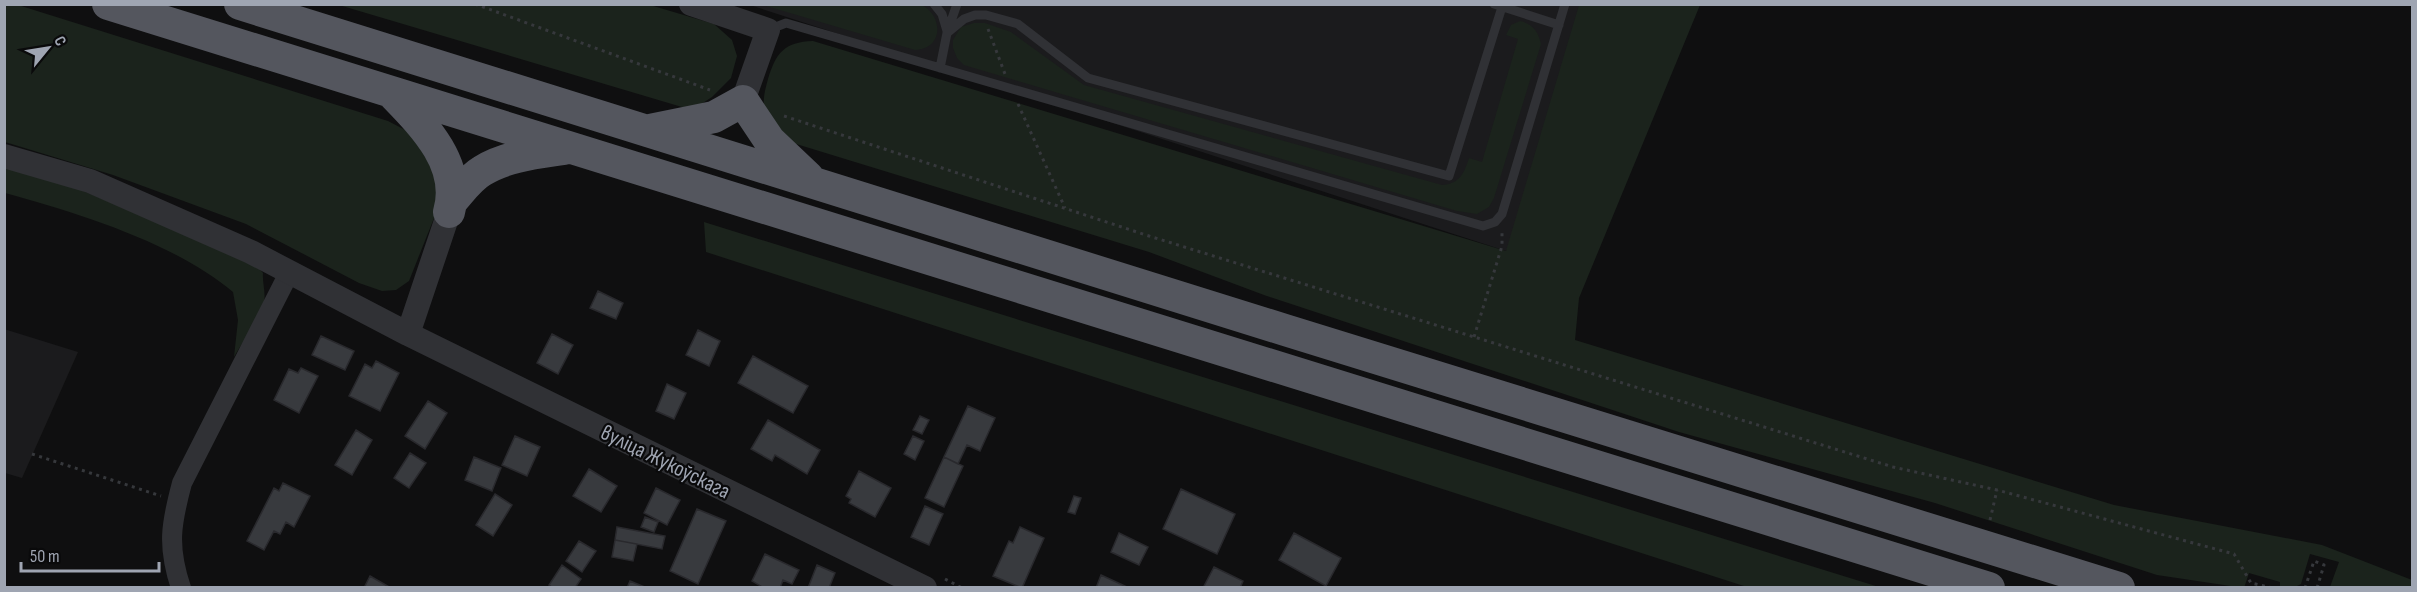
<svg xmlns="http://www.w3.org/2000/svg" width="2417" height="592" viewBox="0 0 2417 592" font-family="'Sofia Sans Condensed',sans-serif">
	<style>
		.built { fill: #1b1b1d }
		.green { fill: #1b231c }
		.building { fill: #383a3e; stroke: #29292d; stroke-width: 1.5 }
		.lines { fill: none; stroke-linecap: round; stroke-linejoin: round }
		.path { stroke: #36383c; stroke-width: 3; stroke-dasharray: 3 4.5; stroke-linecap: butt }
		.service { stroke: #303135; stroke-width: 9 }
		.minor { stroke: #303135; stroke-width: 20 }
		.tertiary { stroke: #303135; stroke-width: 24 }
		.trunk { stroke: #54565e; stroke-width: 32 }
		.labels { text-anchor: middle; stroke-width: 4.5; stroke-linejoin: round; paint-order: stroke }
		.street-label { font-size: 22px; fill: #9fa5b2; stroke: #0a0a0b }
	</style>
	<rect width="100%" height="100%" fill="#0f0f10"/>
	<path class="built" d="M750 5H1685L1506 251Z
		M4 329 78 352 22 478 5 473Z"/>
	<path class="green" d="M4 5H18L388 121 411 133 434 162 440 203 409 281 396 290 382 291 359 283 246 224 113 175 5 142Z
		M339 5H650L714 24 732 40 737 56 731 78 712 97 692 110Z
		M763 5H922C944 17 943 49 915 50Z
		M1579 5H1700L1579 298 1575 340 2114 505 2322 545 2412 580V587H2330L2339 562 2310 554 2301 584 2295 587H2280V582L2249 573 2244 588 2157 575 1935 503 1679 432 1264 295 1149 252 793 143C785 134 768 122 765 111 762 100 765 90 768 79 776 53 784 42 813 41L1506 251Z
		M1520 21C1533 24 1538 31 1541 44L1494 198 1489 207 1477 214 1457 211 964 65 957 58 953 48V40L961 27 974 23H985L1011 32 1084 85 1442 185C1459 184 1464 174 1469 158L1482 162 1518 39 1506 35 1511 25Z
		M4 167 62 182 254 263 263 273C262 284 267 295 263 306 257 324 243 341 234 357L238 320 233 292C175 243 78 213 5 193Z
		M704 222 1879 587H1747L706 252Z"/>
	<path class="building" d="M598 291 623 303 616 319 590 308Z
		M698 330 720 341 709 366 686 355Z
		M552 334 573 345 558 374 537 363Z
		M321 336 354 351 345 370 312 355Z
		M753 356 808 386 793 413 738 383Z
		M376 361 399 373 380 411 349 396 365 364 372 368Z
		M301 368 318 376 299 413 274 400 289 369 298 373Z
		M667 384 686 393 674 419 656 411Z
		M428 401 447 413 425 449 405 436Z
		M968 406 995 418 980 451 967 445 958 464 944 457Z
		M920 416 929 420 922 434 913 430Z
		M768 420 820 450 807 474 775 455 772 461 751 449Z
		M356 430 372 440 352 475 335 465Z
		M515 436 540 447 527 476 502 465Z
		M913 436 924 441 915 460 904 454Z
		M410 453 426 463 409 488 394 478Z
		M474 457 501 468 492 491 465 480Z
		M944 457 963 466 944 507 925 498Z
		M589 469 617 486 601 512 573 496Z
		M859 471 891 488 875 517 849 503 851 499 846 496Z
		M283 483 310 496 294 527 286 522 280 534 274 531 264 550 247 541 274 488 279 491Z
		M656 488 680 500 667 525 644 513Z
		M1181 489 1235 514 1217 554 1163 529Z
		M495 494 512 505 493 536 476 525Z
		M1074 496 1081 498 1075 514 1068 512Z
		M925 506 943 514 929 545 911 537Z
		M697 509 726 521 698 584 670 571Z
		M645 517 658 522 654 532 641 527Z
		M617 527 665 536 662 549 615 540Z
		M1020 527 1044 538 1022 588 993 576 1009 541 1013 543Z
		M1119 533 1148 547 1139 565 1111 552Z
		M1294 533 1341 558 1326 586 1279 560Z
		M615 540 637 544 633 561 612 557Z
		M579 541 596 551 582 572 566 561Z
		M765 554 799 570 792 584 783 580 780 588H764L752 581Z
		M562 565 581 579 575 588H553L549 585Z
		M817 565 835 573 829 588H808Z
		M1214 567 1243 581 1240 588H1203Z
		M1101 575 1127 587V588H1096Z
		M370 576 391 588H364Z
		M630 581 647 588H627Z"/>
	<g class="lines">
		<path class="path" d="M475 4 710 90
			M988 29 1005 74
			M1018 104 1065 208
			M784 116 1149 236 1893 467 1997 490 2234 554 2251 583 2273 588
			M1474 337 1502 246V232
			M32 454 161 496
			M1990 520 1997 490
			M945 579 962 588
			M2305 588 2314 561 2324 565 2317 588"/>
		<path class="service" d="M934 4 942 14 947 31
			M1494 4 1559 25
			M768 30 786 23 1483 226 1495 222 1502 214 1565 4
			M947 33 964 19 975 15H986L1018 24 1088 78 1449 176 1502 7
			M940 68 947 33 957 4"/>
		<path class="minor" d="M181 588C167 546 171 524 182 483L289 273"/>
		<path class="tertiary" d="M691 4 768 30 743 101
			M4 156 90 181 251 252 408 334 925 588
			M408 334 449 212"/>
		<path class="trunk" d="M108 4 1989 588
			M240 4 1285 330 2119 588
			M392 93C422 124 463 164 449 212
			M650 130 714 117 743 101 769 140 808 177
			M452 201C461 191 470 178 482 171 506 156 537 153 564 149"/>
	</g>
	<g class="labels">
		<g class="street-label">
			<text transform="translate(666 461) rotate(26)" y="8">вуліца Жукоўскага</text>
		</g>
	</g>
	<rect width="2417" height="592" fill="none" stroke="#9fa5b2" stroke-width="12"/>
	<g transform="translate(48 48) rotate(60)" stroke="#0a0a0b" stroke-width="4.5" paint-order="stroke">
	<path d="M0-4.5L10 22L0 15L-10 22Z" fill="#9fa5b2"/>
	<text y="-9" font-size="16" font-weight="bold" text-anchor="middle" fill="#9fa5b2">С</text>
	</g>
	<path d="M21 562v9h138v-9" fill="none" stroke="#9fa5b2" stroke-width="3"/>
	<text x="30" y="562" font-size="18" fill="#9fa5b2" stroke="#0a0a0b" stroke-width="4.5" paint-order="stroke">50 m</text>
</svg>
